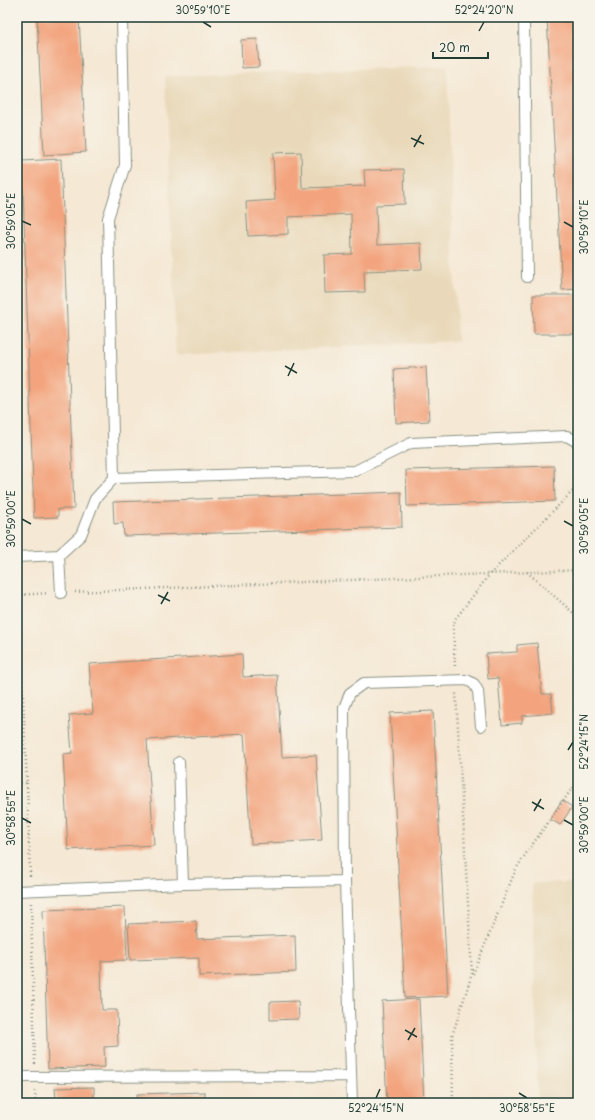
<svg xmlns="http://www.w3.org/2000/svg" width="595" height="1120" viewBox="0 0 595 1120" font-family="'Playpen Sans',sans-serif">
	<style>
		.built { fill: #e9d9ba }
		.building { fill: #f3a47e }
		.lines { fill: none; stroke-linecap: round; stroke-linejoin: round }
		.lane-casing { stroke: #8a9284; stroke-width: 12 }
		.path { stroke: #8a9284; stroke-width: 2.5; stroke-dasharray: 1 3; stroke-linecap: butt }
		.lane { stroke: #fff; stroke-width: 10 }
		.ticks { fill: none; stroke: #1f3d34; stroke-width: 1.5 }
		.neatline { fill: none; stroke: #1f3d34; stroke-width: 1.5 }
		.ticks-label { font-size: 10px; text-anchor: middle; fill: #1f3d34 }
	</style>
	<rect width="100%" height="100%" fill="#f7f3e8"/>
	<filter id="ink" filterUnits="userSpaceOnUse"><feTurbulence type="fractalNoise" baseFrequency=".025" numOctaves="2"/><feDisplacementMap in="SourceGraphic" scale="8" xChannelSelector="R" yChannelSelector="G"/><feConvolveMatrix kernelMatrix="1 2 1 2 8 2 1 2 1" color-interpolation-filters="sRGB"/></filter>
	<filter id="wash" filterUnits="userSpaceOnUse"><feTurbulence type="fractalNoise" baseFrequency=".012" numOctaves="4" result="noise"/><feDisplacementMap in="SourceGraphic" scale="16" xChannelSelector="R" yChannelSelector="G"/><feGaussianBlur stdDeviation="0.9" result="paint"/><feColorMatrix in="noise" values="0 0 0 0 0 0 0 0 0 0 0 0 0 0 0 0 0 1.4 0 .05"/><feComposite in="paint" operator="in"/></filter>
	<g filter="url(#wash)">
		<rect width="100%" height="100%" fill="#f5e8d4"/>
		<path class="built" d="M447 66 457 341 176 355 165 76Z
			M578 882V1103H538L532 883Z"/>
		<g id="blocks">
			<path class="building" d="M37 17H79L86 152 44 155Z
				M547 17H578V289L562 290Z
				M257 39 259 67 242 68 241 40Z
				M301 152 302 188 365 186 364 170 404 169 405 204 376 205 377 245 421 243 422 269 364 271 365 292 325 293 324 255 352 254 351 214 288 217V234L248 236 246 202 275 200 273 153Z
				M61 159 74 509H58V517L34 518 22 161Z
				M533 295H578V334H534Z
				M426 367 429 421 396 423 394 369Z
				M554 466 555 501 407 506 406 470Z
				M401 492 402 527 124 536 123 523 114 524 113 502Z
				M537 643 542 694H551L553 713 522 716V723L502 725 498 678 488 679 486 654 517 652V645Z
				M242 654 243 677 277 675 282 757 316 755 322 840 251 844 244 734 147 740 154 845 68 850 63 754 72 753 69 715 93 713 89 664Z
				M433 711 448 996 405 998 390 713Z
				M562 800 572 807 560 825 550 819Z
				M125 907 127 960 101 961 102 1010H117L118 1046 104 1047 105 1067 48 1069 43 910Z
				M196 921 197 939 295 935 296 972 199 976V958L130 960 128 924Z
				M419 999 424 1103H387L382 1001Z
				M298 1001 299 1019 270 1020V1002Z
				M94 1087V1103H56L55 1088Z
				M205 1092V1103H138L137 1094Z"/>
		</g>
	</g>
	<g filter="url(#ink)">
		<use href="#blocks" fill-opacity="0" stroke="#8a9284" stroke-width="1"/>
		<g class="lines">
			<g class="lane-casing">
				<path id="lane" d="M524 17 527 277
					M114 478 108 218 125 165 122 17
					M59 555 61 593
					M17 557 59 555 81 535 95 499 114 478 355 471 411 443 567 436 577 442 578 443
					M179 762 183 884
					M345 881 344 708 350 693 364 683 467 680 474 684 478 691 481 726
					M17 891 183 884 345 881 352 1103
					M17 1077 351 1076"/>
			</g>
			<path class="path" d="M527 572 578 617
				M75 592 578 570
				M17 595 48 593
				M578 658 575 675 578 696
				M455 666 453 626 456 618 490 574 578 486
				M17 714H24
				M17 783H27L18 595
				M27 783 30 876
				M31 903 35 1064
				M473 974 516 869 525 855 578 780
				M35 1091 36 1103
				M453 1103 452 1036 472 974 456 693"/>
			<use href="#lane" class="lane"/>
		</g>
	</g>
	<path class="ticks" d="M203 22 211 27M479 31 484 22M411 138 424 144M414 147 421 135M22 221 31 225M564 222 573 227M285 366 297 373M288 376 294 363M22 519 31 524M564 521 573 526M158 595 170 601M161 604 168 592M568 750 573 742M532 802 544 809M534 811 541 799M22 818 31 823M564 820 573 825M405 1030 417 1037M408 1040 415 1028M519 1093 527 1098M376 1098 380 1089"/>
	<rect width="595" height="1120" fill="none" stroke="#f7f3e8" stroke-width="44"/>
	<path d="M433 52v6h55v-6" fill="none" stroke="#1f3d34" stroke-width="2"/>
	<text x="439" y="52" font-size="12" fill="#1f3d34" stroke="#f7f3e8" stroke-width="3" paint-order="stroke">20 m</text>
	<rect x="22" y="22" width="551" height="1076" class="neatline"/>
	<g class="ticks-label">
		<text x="203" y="14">30°59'10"E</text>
		<text x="484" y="14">52°24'20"N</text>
		<text transform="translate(11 221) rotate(-90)" y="4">30°59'05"E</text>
		<text transform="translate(584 227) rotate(-90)" y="4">30°59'10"E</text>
		<text transform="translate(11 519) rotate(-90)" y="4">30°59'00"E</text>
		<text transform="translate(584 526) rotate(-90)" y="4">30°59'05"E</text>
		<text transform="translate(584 742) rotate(-90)" y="4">52°24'15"N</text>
		<text transform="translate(11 818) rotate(-90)" y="4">30°58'55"E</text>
		<text transform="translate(584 825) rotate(-90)" y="4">30°59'00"E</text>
		<text x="376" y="1112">52°24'15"N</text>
		<text x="527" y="1112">30°58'55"E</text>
	</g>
</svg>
